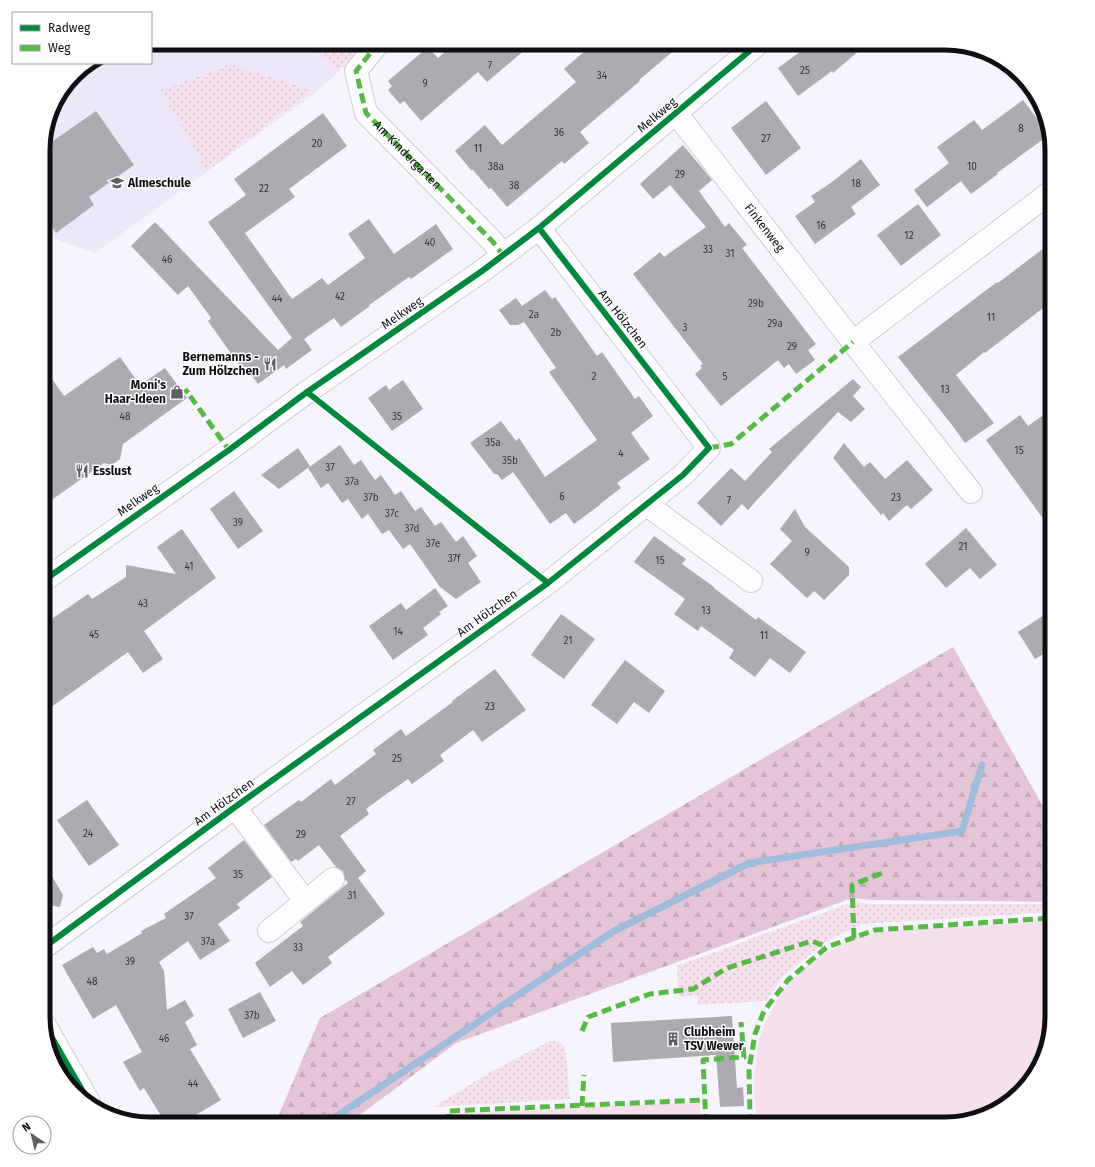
<svg xmlns="http://www.w3.org/2000/svg" width="1095" height="1167" viewBox="0 0 1095 1167" font-family="'Fira Sans',sans-serif">
	<style>
		.built { fill: #ece8f7 }
		.green { fill: url(#green-dots) }
		.forest { fill: url(#forest-firs) }
		.pitch { fill: #f7e0ee }
		.lines { fill: none; stroke-linecap: round; stroke-linejoin: round }
		.stream { stroke: #a1bbda; stroke-width: 7 }
		.building { fill: #ababb1 }
		.street-casing { stroke: #d0ced4; stroke-width: 24 }
		.secondary-casing { stroke: #d0ced4; stroke-width: 24 }
		.street { stroke: #fefdff; stroke-width: 22 }
		.secondary { stroke: #fefdff; stroke-width: 22 }
		.quiet { stroke: #58b947; stroke-width: 5; stroke-dasharray: 10 5; stroke-linecap: butt }
		.cycleway-casing { stroke: #fff; stroke-width: 8 }
		.cycleway { stroke: #00873e; stroke-width: 6 }
		.labels { text-anchor: middle; stroke-width: 3; stroke-linejoin: round; paint-order: stroke }
		.number-label { font-size: 10px; fill: #36353a }
		.street-label { font-size: 12px; fill: #0f0e13; stroke: #fff }
		.poi-label { font-size: 12px; font-weight: bold; fill: #0f0e13; stroke: #fff; text-anchor: start }
		.rim { fill: none; stroke: #0f0e13; stroke-width: 5 }
	</style>
	<defs>
		<pattern id="green-dots" width="8" height="8" patternUnits="userSpaceOnUse"><rect width="8" height="8" fill="#f7e0ee"/><path d="M2 2h.1M6 6h.1" fill="none" stroke="#d3bfcb" stroke-width="1.8" stroke-linecap="round"/></pattern>
		<pattern id="forest-firs" width="22" height="20" patternUnits="userSpaceOnUse"><rect width="22" height="20" fill="#e3c5d7"/><path d="M5 1l3.5 6h-7zM16 11l3.5 6h-7z" fill="#c2a8b8"/></pattern>
	</defs>
	<rect width="100%" height="100%" fill="#f6f4fc"/>
	<path class="built" d="M151 43H371L315 93 95 253 52 238 43 224V142L54 102 79 70 90 63H151Z"/>
	<path class="green" d="M312 43H365L336 70 312 48Z
		M230 65 312 90 207 171 161 90Z
		M853 902 873 904H1052V912L862 924 827 941 783 976 766 1001 698 1005V995L679 997 677 966Z
		M549 1041 560 1042 565 1047 570 1099 434 1107 489 1073Z"/>
	<path class="forest" d="M953 647 1048 815 1052 813V902L873 900 852 898 456 1043 348 1124H275L320 1018Z"/>
	<path class="pitch" d="M1052 921V1018L1041 1064 1011 1102 980 1118 946 1124H759C754 1110 754 1084 755 1070 756 1062 756 1053 758 1045 763 1024 775 1001 789 983 808 960 846 939 875 933 883 931 891 931 899 930Z
		M700 1102 701 1124H451V1114Z"/>
	<g class="lines">
		<path class="stream" d="M325 1124 614 931 749 863 962 831 982 765"/>
	</g>
	<path class="building" d="M455 43H533L487 82 478 72 421 121 404 101 400 104 388 90 392 86 388 81 428 47 438 58Z
		M594 43H683L639 80 640 81 580 132 589 143 564 164 562 161 507 207 491 188 489 189 472 169V171L455 151 485 125 502 145 576 82 564 69Z
		M812 43H868L833 73 832 71 798 96 778 68Z
		M1023 100 1049 135 997 173 998 174 971 194 961 181 927 207 914 190 949 163 937 147 974 120 982 130Z
		M766 101 801 148 766 175 731 128Z
		M96 111 134 165 89 197 94 205 56 233 43 214V148Z
		M323 113 347 146 289 189 295 197 245 233 292 299 322 278 328 285 365 258 348 234 369 219 394 254 436 224 453 249 411 279 409 277 369 305 370 306 341 327 334 318 304 339 312 350 286 369 284 365 258 384 245 366 242 369 208 321 211 318 188 286 178 295 131 246 155 222 278 350 292 338 208 222 246 195 234 179Z
		M683 145 712 180 699 191 725 227 729 223 747 245 742 248 816 344 808 350 815 360 796 374 789 364 784 368 778 360 721 406 695 374 702 368 700 366 703 364 633 274 660 252 664 257 706 227 670 185 653 199 640 184Z
		M861 159 880 185 851 207 856 214 815 244 795 216 815 202 811 196 832 182Z
		M918 204 941 235 901 266 877 235Z
		M1052 242V301L985 353 984 352 956 375 994 423 965 443 952 425 898 357 997 282 998 283Z
		M545 290 552 299 555 297 597 356 602 352 635 399 639 396 653 416 631 433 650 459 617 483 621 488 600 504H601L574 524 566 513 550 524 513 472 502 480 497 474H494L470 443 501 421 516 441 519 438 545 477 597 440 549 372 556 368 524 322 518 325H510L499 310 516 298 522 306Z
		M120 357 140 385 165 368 187 398 123 444 120 459 112 465 104 463 43 506V366L64 396Z
		M853 379 861 387 853 396 865 409 851 422 838 412 748 510 742 504 721 526 697 503 731 468 745 481 772 452 769 449Z
		M403 380 423 409 392 431 368 398 386 385 389 390Z
		M1052 409V531L986 440 1020 415 1028 426Z
		M844 443 864 467 870 462 885 479 907 460 933 490 911 509 907 505 889 521 883 513 881 515 833 458Z
		M340 445 354 465 361 460 375 480 381 475 395 495 401 491 415 511 421 507 435 526 441 522 456 542 463 536 477 556 468 563 481 582 456 599 440 587 410 544 403 549 389 530 382 534 368 514 362 519 348 499 342 503 328 483 321 488 308 468Z
		M298 448 310 466 301 473 279 489 261 475Z
		M234 491 263 531 238 549 210 509Z
		M795 509 805 527 849 567V575L824 600 814 591 807 598 770 564 792 541 780 529Z
		M966 528 997 565 980 579 970 568 946 588 925 564Z
		M182 529 216 578 144 631 163 659 143 673 128 652 43 713V625L88 594 92 599 126 577V565L176 574 157 547Z
		M654 536 686 559 682 564 714 587V588L756 620 758 617 806 652 790 673 770 658 755 677 729 658 734 650 701 626 698 631 674 614 685 599 634 562Z
		M435 588 448 606 439 612 441 614 423 628 428 635 393 660 369 626 401 603 406 610Z
		M1052 610V649L1035 659 1018 632Z
		M561 614 595 639 564 679 531 655Z
		M625 660 665 691 649 713 634 702 617 724 591 705Z
		M495 669 526 710 482 742 473 730 440 755 444 761 412 784 408 779 388 793 366 809 369 814 340 836 366 871 358 878 385 914 328 957 332 963 303 985 292 971 270 987 255 963 303 926 300 922 348 883 345 879 343 871 336 867 319 845 298 861 296 859 291 862 264 825 299 800 301 802 331 779 335 785 376 754 373 750 401 729 406 736 453 702 452 701Z
		M87 800 119 845 89 866 57 820Z
		M244 840 272 877 237 904 240 908 218 924 230 941 200 960 188 941 159 962 164 971 167 1010 185 1000 194 1016 185 1022 197 1045 190 1049 221 1100 194 1116 199 1124H166L144 1088 140 1091 123 1062 142 1052 116 1005 93 1019 62 965 93 947 97 953 104 949 107 954 142 933 141 931 166 918 164 914 216 878 208 868Z
		M43 861 63 895 60 907 43 904Z
		M260 992 276 1021 243 1038 228 1009Z
		M732 1016 737 1088 743 1087 744 1106 720 1107 716 1055 613 1062 611 1023Z"/>
	<g class="lines">
		<g class="street-casing">
			<g id="street">
				<path id="s1" d="M380 43 376 46 356 71 366 113 493 242 503 255"/>
				<path id="s2" d="M676 113 853 342 971 492"/>
				<path d="M853 342 1052 191"/>
				<path d="M647 505 751 581"/>
				<path d="M43 581 229 450 307 392 482 271 539 228 759 43"/>
				<path d="M235 807 305 901"/>
				<path d="M269 931 333 879"/>
				<path d="M43 948 235 807 548 583 683 475 709 448 539 228"/>
			</g>
		</g>
		<g class="secondary-casing">
			<path id="secondary" d="M44 1024 89 1102"/>
		</g>
		<use href="#street" class="street"/>
		<use href="#secondary" class="secondary"/>
		<path class="quiet" d="M380 43 376 46 356 71 366 113 493 242 503 255
			M185 389 188 393
			M190 396 229 450
			M709 448 731 444 853 342
			M854 938 852 885 885 872
			M582 1031 588 1017 650 994 693 989 727 968 812 941 827 947
			M582 1106 584 1075
			M449 1124 448 1111 704 1100
			M706 1124 703 1060 744 1057 741 1022
			M752 1124 750 1117 749 1069 753 1046 755 1034 764 1011 788 980 827 947 875 930 1052 918"/>
		<g class="cycleway-casing">
			<path id="cycleway" d="M307 392 548 583
				M43 581 229 450 307 392 482 271 539 228 759 43
				M43 948 235 807 548 583 683 475 709 448 539 228
				M44 1024 89 1102"/>
		</g>
		<use href="#cycleway" class="cycleway"/>
	</g>
	<defs>
		<g id="school-bare" transform="scale(1.08)"><path d="M0-5L7-2L0 1L-7-2ZM-4 1L0 2.5L4 1V4Q0 6-4 4Z" fill="#605e65" stroke="#fff" stroke-width="2.5" paint-order="stroke"/></g>
		<g id="restaurant-bare" transform="scale(1.08)"><path d="M-5-6h1v4h1v-4h1v4h1v-4h1v5L-1.5 .5V6h-2V.5L-5-1ZM5-6V6H3V1.5H1.5Q1.5-4 5-6Z" fill="#605e65" stroke="#fff" stroke-width="2.5" paint-order="stroke"/></g>
		<g id="shop-bare" transform="scale(1.08)"><path d="M-5-2.5h2.3a2.7 3.5 0 0 1 5.4 0H5L5.5 6h-11ZM-1.5-2.5h3a1.5 2.3 0 0 0-3 0Z" fill="#605e65" stroke="#fff" stroke-width="2.5" paint-order="stroke"/></g>
		<g id="building-bare" transform="scale(1.08)"><path d="M-4-6H4V6H1V3H-1V6H-4ZM-2.5-4.3h1.7v1.8h-1.7ZM.8-4.3h1.7v1.8H.8ZM-2.5-1h1.7V.8h-1.7ZM.8-1h1.7V.8H.8Z" fill="#605e65" stroke="#fff" stroke-width="2.5" paint-order="stroke"/></g>
	</defs>
	<g fill-rule="evenodd">
		<use href="#school-bare" x="117" y="183"/>
		<use href="#restaurant-bare" x="270" y="364"/>
		<use href="#shop-bare" x="177" y="392"/>
		<use href="#restaurant-bare" x="82" y="471"/>
		<use href="#building-bare" x="673" y="1039"/>
	</g>
	<g class="labels">
		<g class="number-label">
			<text x="490" y="69">7</text>
			<text x="805" y="74">25</text>
			<text x="602" y="79">34</text>
			<text x="425" y="87">9</text>
			<text x="1021" y="132">8</text>
			<text x="559" y="136">36</text>
			<text x="766" y="142">27</text>
			<text x="317" y="147">20</text>
			<text x="478" y="152">11</text>
			<text x="496" y="170">38a</text>
			<text x="972" y="170">10</text>
			<text x="680" y="178">29</text>
			<text x="856" y="187">18</text>
			<text x="514" y="189">38</text>
			<text x="264" y="192">22</text>
			<text x="821" y="229">16</text>
			<text x="909" y="239">12</text>
			<text x="430" y="246">40</text>
			<text x="708" y="253">33</text>
			<text x="730" y="257">31</text>
			<text x="167" y="263">46</text>
			<text x="340" y="300">42</text>
			<text x="277" y="302">44</text>
			<text x="756" y="307">29b</text>
			<text x="534" y="318">2a</text>
			<text x="991" y="321">11</text>
			<text x="775" y="327">29a</text>
			<text x="685" y="331">3</text>
			<text x="556" y="336">2b</text>
			<text x="792" y="350">29</text>
			<text x="594" y="380">2</text>
			<text x="725" y="380">5</text>
			<text x="945" y="393">13</text>
			<text x="125" y="420">48</text>
			<text x="397" y="420">35</text>
			<text x="493" y="446">35a</text>
			<text x="1019" y="454">15</text>
			<text x="621" y="457">4</text>
			<text x="510" y="464">35b</text>
			<text x="330" y="471">37</text>
			<text x="352" y="485">37a</text>
			<text x="562" y="500">6</text>
			<text x="371" y="501">37b</text>
			<text x="896" y="501">23</text>
			<text x="729" y="504">7</text>
			<text x="392" y="517">37c</text>
			<text x="238" y="526">39</text>
			<text x="412" y="532">37d</text>
			<text x="433" y="547">37e</text>
			<text x="963" y="550">21</text>
			<text x="807" y="556">9</text>
			<text x="454" y="562">37f</text>
			<text x="660" y="564">15</text>
			<text x="189" y="570">41</text>
			<text x="143" y="607">43</text>
			<text x="706" y="614">13</text>
			<text x="398" y="635">14</text>
			<text x="94" y="638">45</text>
			<text x="764" y="639">11</text>
			<text x="568" y="644">21</text>
			<text x="490" y="710">23</text>
			<text x="397" y="762">25</text>
			<text x="351" y="805">27</text>
			<text x="88" y="837">24</text>
			<text x="301" y="838">29</text>
			<text x="238" y="878">35</text>
			<text x="352" y="899">31</text>
			<text x="189" y="920">37</text>
			<text x="208" y="945">37a</text>
			<text x="298" y="951">33</text>
			<text x="130" y="965">39</text>
			<text x="92" y="985">48</text>
			<text x="252" y="1019">37b</text>
			<text x="164" y="1042">46</text>
			<text x="193" y="1087">44</text>
		</g>
		<g class="street-label">
			<text transform="translate(657 115) rotate(-40)" y="4">Melkweg</text>
			<text dy="4" stroke="none"><textPath href="#s1" startOffset="139">Am Kindergarten</textPath></text>
			<text dy="4" stroke="none"><textPath href="#s2" startOffset="145">Finkenweg</textPath></text>
			<text transform="translate(402 313) rotate(-35)" y="4">Melkweg</text>
			<text transform="translate(623 319) rotate(52)" y="4">Am Hölzchen</text>
			<text transform="translate(138 500) rotate(-35)" y="4">Melkweg</text>
			<text transform="translate(487 613) rotate(-36)" y="4">Am Hölzchen</text>
			<text transform="translate(224 802) rotate(-36)" y="4">Am Hölzchen</text>
		</g>
		<g class="poi-label">
			<text x="128" y="187">Almeschule</text>
			<text x="259" y="361" text-anchor="end">Bernemanns -<tspan x="259" dy="14">Zum Hölzchen</tspan></text>
			<text x="166" y="389" text-anchor="end">Moni's<tspan x="166" dy="14">Haar-Ideen</tspan></text>
			<text x="93" y="475">Esslust</text>
			<text x="684" y="1036">Clubheim<tspan x="684" dy="14">TSV Wewer</tspan></text>
		</g>
	</g>
	<path d="M0 0H1095V1167H0ZM150 50H945A100 100 0 0 1 1045 150V1017A100 100 0 0 1 945 1117H150A100 100 0 0 1 50 1017V150A100 100 0 0 1 150 50Z" fill="#fff" fill-rule="evenodd"/>
	<path class="rim" d="M150 50H945A100 100 0 0 1 1045 150V1017A100 100 0 0 1 945 1117H150A100 100 0 0 1 50 1017V150A100 100 0 0 1 150 50Z"/>
	<rect x="12" y="12" width="140" height="52" fill="#ffffff" stroke="#9f9fa1"/>
	<rect x="20" y="25" width="20" height="6" fill="#00873e" stroke="#9f9fa1"/>
	<text x="48" y="32" font-size="12" fill="#0f0e13">Radweg</text>
	<rect x="20" y="45" width="20" height="6" fill="#58b947" stroke="#9f9fa1"/>
	<text x="48" y="52" font-size="12" fill="#0f0e13">Weg</text>
	<g transform="translate(32 1135) rotate(325)"><circle r="19" fill="#ffffff" stroke="#9f9fa1"/>
	<path d="M0-3L7 15L0 10L-7 15Z" fill="#605e65"/>
	<text y="-6" font-size="11" font-weight="bold" text-anchor="middle" fill="#0f0e13">N</text>
	</g>
</svg>
